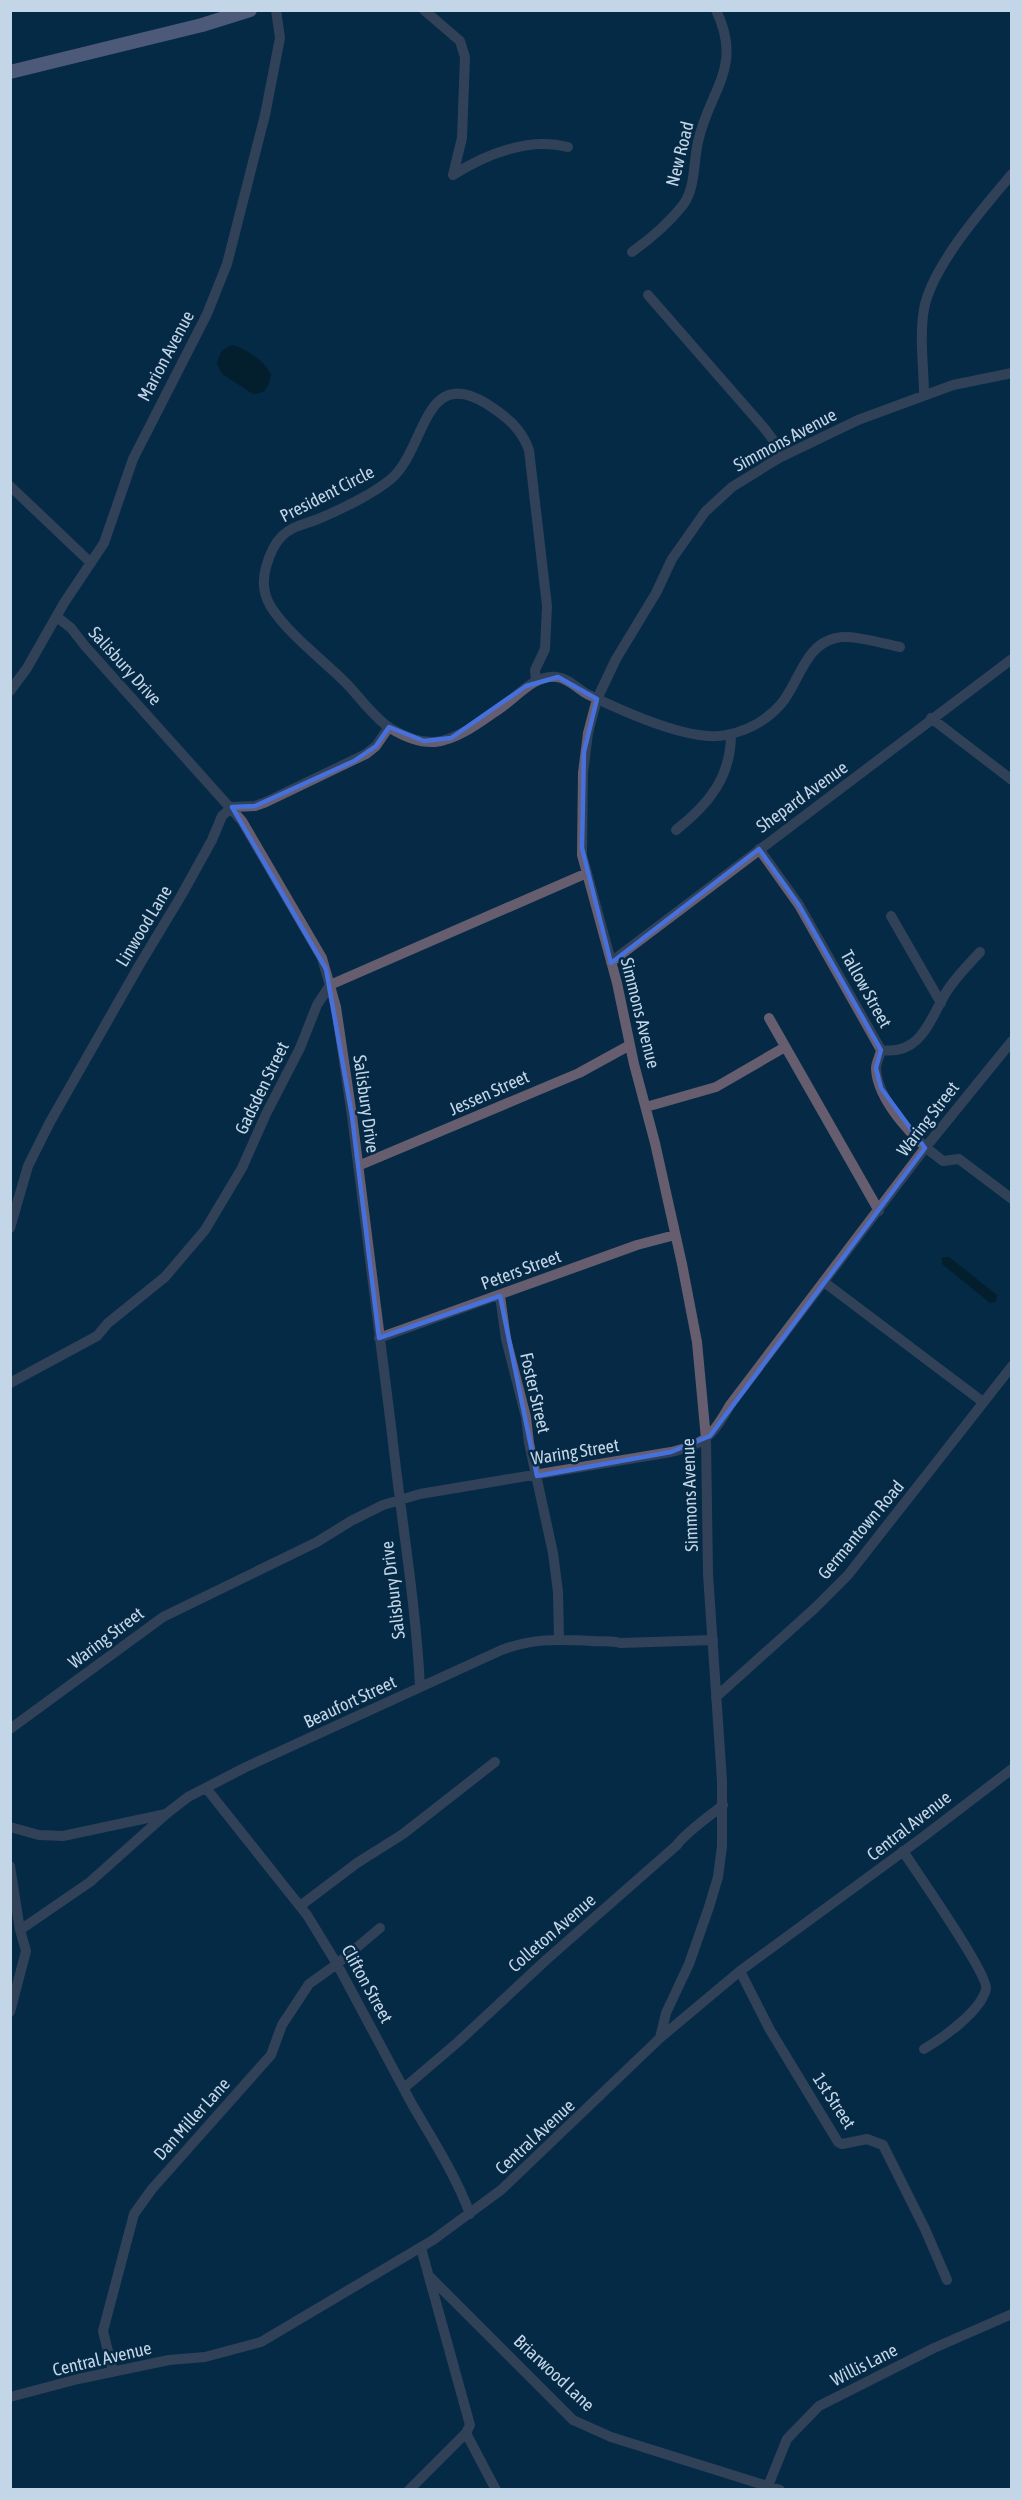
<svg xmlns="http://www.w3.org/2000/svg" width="1022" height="2500" viewBox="0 0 1022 2500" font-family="'Asap Condensed',sans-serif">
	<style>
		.water { fill: #011110 }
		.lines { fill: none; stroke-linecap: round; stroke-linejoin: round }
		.minor { stroke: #665e6f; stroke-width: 10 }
		.major { stroke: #a493b6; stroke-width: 14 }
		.marked { fill: none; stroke: #4670dc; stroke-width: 4.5; stroke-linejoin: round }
		.labels { text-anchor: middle; stroke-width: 5; stroke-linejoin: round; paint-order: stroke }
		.street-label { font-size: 18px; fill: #c3d6e7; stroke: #062a45 }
	</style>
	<rect width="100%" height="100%" fill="#062a45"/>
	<path class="water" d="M233 345C249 351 262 359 271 374 268 388 267 393 253 394L222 374 217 364C220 352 222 349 233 345Z
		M942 1257H949L997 1295 996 1302 990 1303 942 1264Z"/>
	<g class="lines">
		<path class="minor" d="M424 10 460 41 465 57 462 138 453 175
			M453 175C486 154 529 137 568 147
			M632 252C650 239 669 223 683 205 696 187 693 163 698 142 709 90 744 68 716 10
			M648 295 765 429 776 444 779 458
			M924 396C924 367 919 338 924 309 932 266 984 207 1012 174
			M10 486 91 563
			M57 617 71 628 85 646 242 821 322 958 336 1007 352 1116 392 1434C401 1518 416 1604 420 1687
			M536 681 535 670 545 649 547 606 529 450C521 428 507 417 487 404 423 364 426 449 391 479 373 494 340 510 318 519 306 524 292 526 282 536 273 545 269 556 266 567 262 581 263 594 271 607 290 636 321 658 345 682 360 697 373 717 390 728 403 736 420 743 435 742 458 740 483 720 502 707 518 696 535 674 557 677 568 678 578 689 587 694 620 710 691 743 726 735 747 731 767 720 781 704 799 683 805 644 836 638 852 634 884 644 900 647
			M10 691 27 668 64 603 104 543 133 459 207 314 227 264 265 115 280 38 276 10
			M931 718 1012 780
			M676 830C709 804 731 777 731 734
			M759 849 799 905 881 1050C880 1056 876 1063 876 1068 877 1102 918 1143 943 1161L959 1159 1012 1199
			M891 916 941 1003
			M611 962 1012 659
			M769 1018 879 1211
			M881 1050C922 1056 930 1018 947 991 956 977 969 964 980 952
			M646 1107 716 1087 785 1047
			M358 1166 579 1073 630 1045
			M10 1228 28 1166 50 1122 140 964 181 896 212 840 222 816 232 807 255 806 266 802 366 754 376 746 389 727
			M824 1282 983 1402
			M500 1296 506 1339 526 1417 529 1443 553 1553 558 1592 559 1639
			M379 1338 637 1245 675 1235
			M10 1383 97 1336 108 1323 165 1277 205 1230 242 1168 266 1114 300 1048 317 1005 330 985 587 873
			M716 1697 815 1608 848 1575 1012 1366
			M10 1729 163 1617 317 1542 351 1521 383 1505 420 1494 671 1452C706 1444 713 1435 730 1405L925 1148 1012 1041
			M206 1788 307 1915 337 1964 413 2106C433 2140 456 2176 470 2214
			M10 1827 39 1835 63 1836 166 1814 188 1797 246 1767 495 1653C527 1638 558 1639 592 1641 602 1642 610 1640 620 1643L713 1640
			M903 1851C915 1870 989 1975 986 1989 981 2011 943 2038 924 2049
			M10 1866 20 1930 26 1951 10 2012
			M300 1906 357 1863 403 1834 495 1762
			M20 1930 90 1882 165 1815
			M740 1971 770 2030 838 2142 842 2144 867 2139 883 2145 925 2229 947 2280
			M660 2038 666 2013 689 1964 709 1907 718 1877 722 1846V1781L708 1574 706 1439 697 1342 682 1264 655 1143 634 1064 617 983 582 855 583 773 588 733 597 699 616 659 656 593 672 559 705 512 732 487 779 458 858 420 953 385 1012 373
			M404 2088 458 2042 546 1960 677 1845C684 1834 711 1815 723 1805
			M430 2277 573 2420 611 2437 780 2490
			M113 2372 103 2331 134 2214 152 2189 271 2055 282 2025 309 1984 337 1964 380 1928
			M10 2397 78 2379 169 2360 205 2357 261 2342 433 2240 501 2190 660 2038 740 1971 923 1837 1012 1769
			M466 2433 496 2490
			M768 2486 787 2439 819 2406 934 2348 1012 2314
			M409 2490 466 2433 470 2425 421 2248"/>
		<path class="major" d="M10 72 202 25 250 10"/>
	</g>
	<path d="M0 0H1022V2500H0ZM558 677 597 699 584 752 582 848 611 963 759 849 799 905 881 1050 876 1068 881 1088 925 1148 710 1436 671 1452 537 1476 500 1296 379 1338 352 1116 326 969 232 807 255 806 354 761 376 746 389 727 424 741 451 738 526 686Z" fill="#062a45" fill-opacity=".55" fill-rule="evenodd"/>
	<path class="marked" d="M558 677 597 699 584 752 582 848 611 963 759 849 799 905 881 1050 876 1068 881 1088 925 1148 710 1436 671 1452 537 1476 500 1296 379 1338 352 1116 326 969 232 807 255 806 354 761 376 746 389 727 424 741 451 738 526 686Z"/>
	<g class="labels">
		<g class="street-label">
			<text transform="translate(680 154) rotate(-76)" y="6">New Road</text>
			<text transform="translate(166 356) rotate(-62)" y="6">Marion Avenue</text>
			<text transform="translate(785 440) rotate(-28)" y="6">Simmons Avenue</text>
			<text transform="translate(327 494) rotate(-27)" y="6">President Circle</text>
			<text transform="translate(125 666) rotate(48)" y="6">Salisbury Drive</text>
			<text transform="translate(802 797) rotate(-36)" y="6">Shepard Avenue</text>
			<text transform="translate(144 926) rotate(-59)" y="6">Linwood Lane</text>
			<text transform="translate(866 989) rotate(61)" y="6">Tallow Street</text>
			<text transform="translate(640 1013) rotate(76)" y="6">Simmons Avenue</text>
			<text transform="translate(262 1088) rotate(-64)" y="6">Gadsden Street</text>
			<text transform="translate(489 1093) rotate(-24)" y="6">Jessen Street</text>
			<text transform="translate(366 1104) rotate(82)" y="6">Salisbury Drive</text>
			<text transform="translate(928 1119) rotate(-52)" y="6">Waring Street</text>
			<text transform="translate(521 1270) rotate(-20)" y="6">Peters Street</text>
			<text transform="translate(535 1393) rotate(77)" y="6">Foster Street</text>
			<text transform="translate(575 1452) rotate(-9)" y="6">Waring Street</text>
			<text transform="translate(690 1495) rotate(-92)" y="6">Simmons Avenue</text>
			<text transform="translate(861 1530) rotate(-50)" y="6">Germantown Road</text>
			<text transform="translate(393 1590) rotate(-97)" y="6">Salisbury Drive</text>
			<text transform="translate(106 1638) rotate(-37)" y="6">Waring Street</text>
			<text transform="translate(350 1702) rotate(-25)" y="6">Beaufort Street</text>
			<text transform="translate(909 1826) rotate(-38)" y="6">Central Avenue</text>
			<text transform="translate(552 1933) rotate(-41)" y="6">Colleton Avenue</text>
			<text transform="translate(367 1984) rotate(61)" y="6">Clifton Street</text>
			<text transform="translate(834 2101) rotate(57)" y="6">1st Street</text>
			<text transform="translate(192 2119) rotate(-48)" y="6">Dan Miller Lane</text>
			<text transform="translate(535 2137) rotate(-43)" y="6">Central Avenue</text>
			<text transform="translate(102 2359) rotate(-13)" y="6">Central Avenue</text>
			<text transform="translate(864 2365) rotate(-27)" y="6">Willis Lane</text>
			<text transform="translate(554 2373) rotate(43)" y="6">Briarwood Lane</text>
		</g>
	</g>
	<rect width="1022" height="2500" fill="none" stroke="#c3d6e7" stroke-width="24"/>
</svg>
